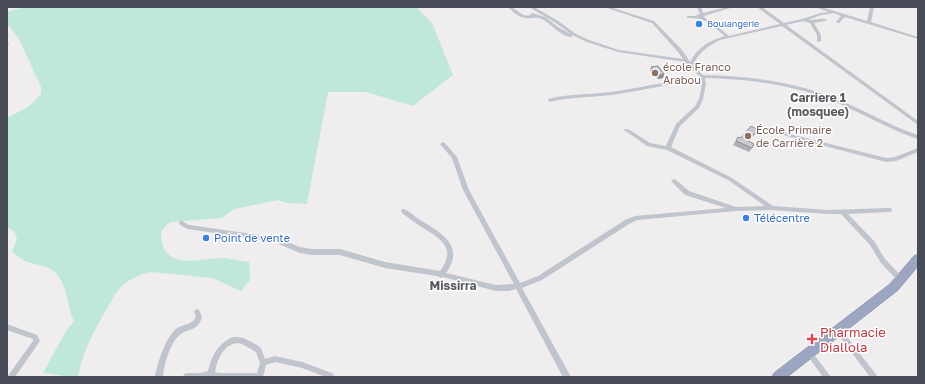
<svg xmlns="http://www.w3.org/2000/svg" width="925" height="384" viewBox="0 0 925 384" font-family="'Golos Text',sans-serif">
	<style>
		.green { fill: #c0e8d9 }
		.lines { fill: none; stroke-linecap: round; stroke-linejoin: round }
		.trunk-casing { stroke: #7580a2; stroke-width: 1 }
		.minor { fill: #bfc4cd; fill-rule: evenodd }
		.trunk { fill: #9ca6c0; fill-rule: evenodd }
		.wall { fill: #aeafb4 }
		.shaded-wall { fill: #8d8e92 }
		.building { fill: #cacbd1; stroke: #8d8e92 }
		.shop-dot { fill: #3f7fe0; stroke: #fff; stroke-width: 1.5 }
		.education-dot { fill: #8d6e63; stroke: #fff; stroke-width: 1.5 }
		.health-dot { fill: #e0444e; stroke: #fff; stroke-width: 1.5 }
		.labels { text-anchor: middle; stroke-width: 3; stroke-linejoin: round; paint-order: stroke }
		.far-shop-label { font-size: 9px; fill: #366cbe; stroke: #fff; text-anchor: start }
		.education-label { font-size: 11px; fill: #785e54; stroke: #fff; text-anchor: start }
		.shop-label { font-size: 11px; fill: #366cbe; stroke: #fff; text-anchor: start }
		.neighbourhood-label { font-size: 12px; font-weight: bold; fill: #5a5c61; stroke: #fff }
		.near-health-label { font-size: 13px; fill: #be3a42; stroke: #fff; text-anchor: start }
	</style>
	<rect width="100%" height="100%" fill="#efeded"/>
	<path class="green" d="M24 7H416L432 23 453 75 413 106 366 92H328L307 204 287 203 278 200 234 209 222 218 171 222C166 225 161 229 161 236 164 272 200 258 225 258 233 259 241 261 249 262L250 280 241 291 212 278 151 272C141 274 129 279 121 287 114 294 110 304 105 312 93 333 82 353 78 377 66 377 54 374 43 373L66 331 74 321C66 305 68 281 52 270 45 265 35 265 28 262 22 260 17 255 12 252L17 238 14 231 7 227V118L28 107 41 94V87L19 39 7 24V12Z"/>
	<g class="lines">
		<g class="trunk-casing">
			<path id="trunk" d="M918 255V266L898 290 787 377H772L774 373 890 284 914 256Z"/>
		</g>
		<path class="minor" d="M508 7C518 7 520 18 531 15L530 14 532 13 545 17 558 27 572 35 556 23 529 7H534L558 21 576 34 589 40 619 50 683 59 678 52 652 23 604 7H610L654 21 682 50 690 62C697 48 710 40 725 36 717 30 710 22 700 19 696 18 691 18 687 18V16H696L697 15 700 14 697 7H701L703 13 727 7H734L704 16 705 18 716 25 729 36 780 24 757 7H762L784 23 802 19 821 13 829 12 815 7H821L867 21 870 7H874L871 22 918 37V39L845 17 839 23H837L836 22 841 16 834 13 821 15 808 20C814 21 822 17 827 20L825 21 814 23 821 35V41L819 42 817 41V35L810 23 803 21 786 25 918 121V125L782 26 720 40C708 46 699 52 693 65L703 75C747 76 791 81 832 97 861 108 888 125 918 135V139C887 129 859 111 828 99 789 84 747 79 705 78L706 84 703 99 699 108 680 126 671 147 732 178 773 206 828 210 889 208H891L892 210 891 212H889L848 214 874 241 885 259 903 278 904 280 903 282 901 283 899 282 881 263 870 245 841 214H828L771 210 736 211 637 220 629 224 542 280 522 288 571 377H563L516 289 509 291H496L443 277 441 278 437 276 385 268 340 255H312L300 253 274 242 188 229 180 225 179 223 180 221H182L189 225 274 237 300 247 312 249H340L385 262 440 271C458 247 439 238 420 226 413 222 408 217 402 213L401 211 402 209H404C411 212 416 218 422 221 443 234 465 246 446 273L496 285 514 284 463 190 452 158 440 144 443 142 445 143 457 157 469 190 520 283 538 276 625 220 635 216 726 208 685 195 671 181 674 179 676 180 689 191 736 207 765 206 728 180 667 150 647 146 624 130V129H628L650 143 666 146 676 124 695 106 699 99 702 84 701 80C673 83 646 90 618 94 595 98 572 96 550 102L548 100V99C571 93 595 95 618 91 646 87 672 80 700 77L685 62 618 52 587 42 572 35V37C561 37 552 24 542 19 536 16 533 19 527 18 519 18 513 12 508 7Z
			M7 42H8L9 44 7 45Z
			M774 127 786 133 886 158 895 157 918 148V152L896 161 886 162 783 135 772 130V129Z
			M197 309 199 310 202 317C201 320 200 323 198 325 194 330 186 330 181 334 170 342 164 364 163 377H155C157 364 166 336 177 328 184 324 192 325 196 317L194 312 195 310Z
			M7 324 37 335 40 341 15 377H7L33 341V339L7 330Z
			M839 328 841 329 878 377H870L837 333 836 331 837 329Z
			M233 337C244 336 252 342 261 348L265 359 275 356 302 362 332 373 334 375 333 377H326L302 368 275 362 266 365 263 377H183L184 374 187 373H201L208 371C212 356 217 344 233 337ZM239 343 244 345 256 352 260 363 257 373H219L215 372C218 358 223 344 239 343Z
			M809 350 811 351 831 377H823L807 355 806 353 807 351Z"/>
		<use href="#trunk" class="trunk"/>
	</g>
	<path class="wall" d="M651 67 664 74 663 78 658 79 650 71Z
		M756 133 749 141 752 148 749 152 733 145 738 137 741 138Z"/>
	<path class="shaded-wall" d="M664 74 663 78 658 79 659 75Z"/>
	<path class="building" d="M658 66 664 74 659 75 651 67Z
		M751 126 758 130 748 141 754 144 752 148 736 141 738 137 741 138Z"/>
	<g class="shop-dot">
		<circle cx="699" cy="24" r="4"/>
		<circle cx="746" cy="218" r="4"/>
		<circle cx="206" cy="238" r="4"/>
	</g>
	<g class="education-dot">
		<circle cx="655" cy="73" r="4"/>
		<circle cx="748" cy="136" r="4"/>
	</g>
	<path class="health-dot" d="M810 333h4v4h4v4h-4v4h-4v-4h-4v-4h4z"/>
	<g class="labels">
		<g class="far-shop-label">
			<text x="707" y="27">Boulangerie</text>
		</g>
		<g class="education-label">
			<text x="663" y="71">école Franco<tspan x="663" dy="13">Arabou</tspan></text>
			<text x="756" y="134">École Primaire<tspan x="756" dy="13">de Carrière 2</tspan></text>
		</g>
		<g class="shop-label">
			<text x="754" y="222">Télécentre</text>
			<text x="214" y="242">Point de vente</text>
		</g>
		<g class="neighbourhood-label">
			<text x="818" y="102">Carriere 1<tspan x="818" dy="14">(mosquee)</tspan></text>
			<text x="453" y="290">Missirra</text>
		</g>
		<g class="near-health-label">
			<text x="820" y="337">Pharmacie<tspan x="820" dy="15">Diallola</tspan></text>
		</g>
	</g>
	<rect width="925" height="384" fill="none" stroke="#474c58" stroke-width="16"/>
</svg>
